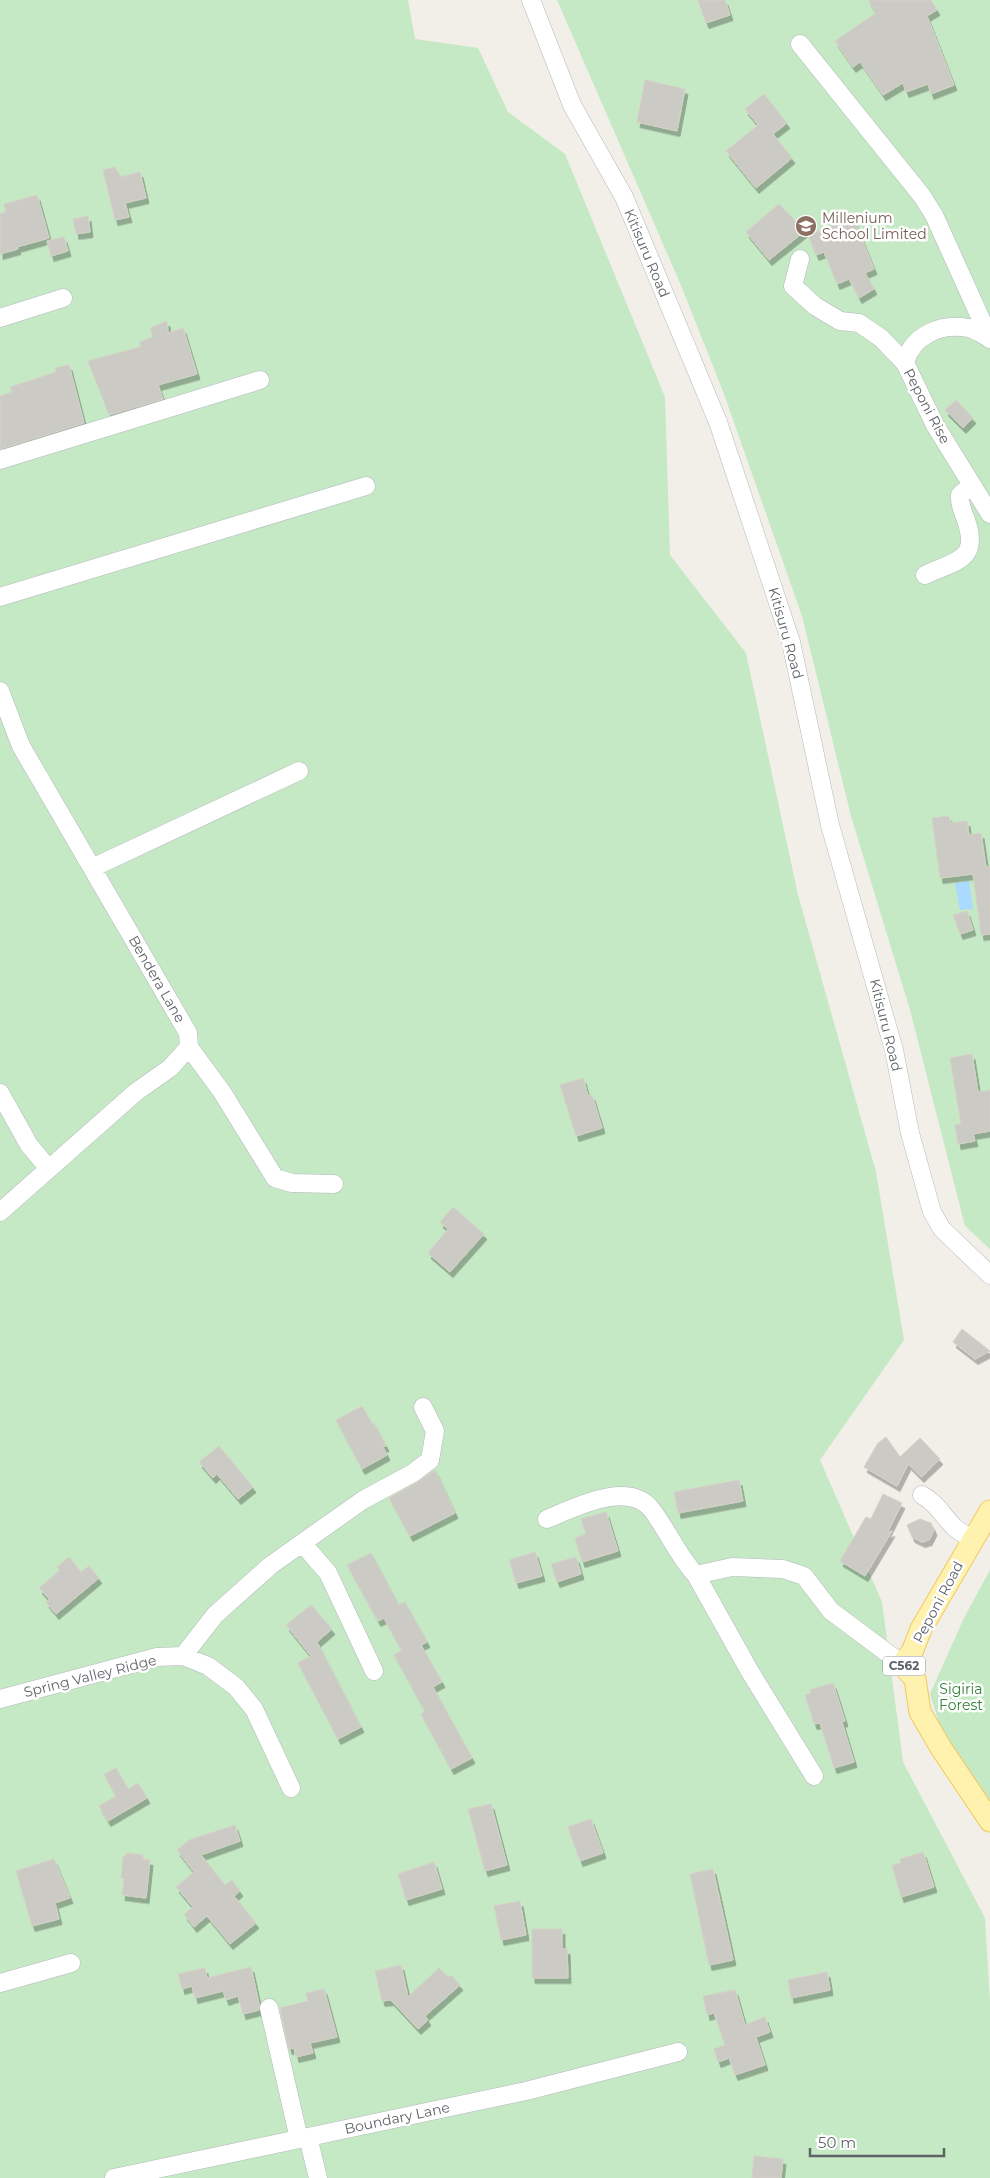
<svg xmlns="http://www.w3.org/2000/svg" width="990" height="2178" viewBox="0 0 990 2178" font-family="Montserrat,sans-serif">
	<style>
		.green { fill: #c5e8c5 }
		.water { fill: #aadaff }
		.building { fill: #cccac5; stroke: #d6d1c6; filter: url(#shadow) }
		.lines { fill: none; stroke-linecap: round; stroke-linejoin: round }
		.minor-casing { stroke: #b5b8bc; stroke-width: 19 }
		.major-casing { stroke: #f2c960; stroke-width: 23 }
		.minor { stroke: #fff; stroke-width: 18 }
		.major { stroke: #fff2af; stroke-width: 21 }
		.labels { text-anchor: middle; stroke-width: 5; stroke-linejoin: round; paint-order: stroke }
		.shield { fill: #fff; stroke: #8f9295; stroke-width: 1 }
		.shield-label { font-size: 12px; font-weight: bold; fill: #5f6368 }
		.education-label { font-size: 14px; fill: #785e54; stroke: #fff; text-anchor: start }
		.street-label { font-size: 14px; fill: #5f6368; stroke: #fff }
		.park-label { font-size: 14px; fill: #348238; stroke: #fff }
	</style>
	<defs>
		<filter id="shadow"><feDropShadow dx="3" dy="5.5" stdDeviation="0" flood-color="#0004"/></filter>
	</defs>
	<rect width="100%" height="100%" fill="#f1efe8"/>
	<path class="green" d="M0 0H408L415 39 478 48 508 112 565 154 665 397 670 555 746 653 798 895 876 1172 904 1340 820 1460 882 1602 903 1762 985 1918 990 2002V2178H0Z
		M557 0H990V1249L965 1226 910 1010 851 816 802 616 724 394 680 283Z
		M990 1570V1800L945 1742 930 1694 964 1618Z"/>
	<path class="water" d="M969 881 973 909 960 910 955 883Z"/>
	<path class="building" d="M698 0H725L730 15 706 23Z
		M868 0H931L937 10 927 16 954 85 931 94 928 84 906 92 903 83 883 95 860 62 853 67 835 41 876 13Z
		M645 80 685 89 677 131 637 122Z
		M764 94 787 123 773 134 792 158 756 188 726 151 758 125 745 109Z
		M115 167 120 177 140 172 146 198 125 203 129 217 115 220 103 170Z
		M37 195 49 238 17 247 18 249 0 254V214L6 212 4 204Z
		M779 204 805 231 769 260 746 232Z
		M88 216 90 232 76 234 73 219Z
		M853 217 874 269 865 273 874 289 859 298 849 279 837 284 824 252 816 255 808 235Z
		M64 237 68 251 51 256 47 241Z
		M167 321 168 333 183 328 197 374 158 385 163 399 109 415 88 361 140 347V342L153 337 150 328Z
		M69 365 84 423 0 449V396L12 392 10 387 56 372 55 368Z
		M956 400 973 418 963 428 945 410Z
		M949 816 950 823 967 821 969 835 981 833 986 867H990V934L981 935 973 874 940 878 932 818Z
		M967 911 973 930 960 934 953 915Z
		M972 1054 978 1092 990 1090V1131L973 1134 975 1141 958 1144 955 1125 961 1124 950 1058Z
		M583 1078 588 1096 592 1095 602 1128 576 1136 560 1085Z
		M453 1207 484 1234 450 1272 428 1253 448 1229 440 1222Z
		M962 1329 990 1351 975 1359 953 1342Z
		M362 1406 372 1424 374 1423 386 1446 383 1447 387 1455 362 1469 336 1420Z
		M886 1437 900 1457 920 1438 940 1459 921 1477 908 1464 897 1486 864 1467 878 1443Z
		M219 1446 253 1487 238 1499 217 1474 213 1478 199 1462Z
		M435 1470 455 1513 410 1536 389 1498 418 1482Z
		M739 1480 743 1501 678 1513 674 1492Z
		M883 1494 902 1503 887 1533 892 1531 865 1576 840 1561 866 1517 871 1519Z
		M606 1512 618 1551 582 1562 575 1538 586 1534 581 1519Z
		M920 1519 931 1523 934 1530 929 1540 922 1542 912 1537 907 1525Z
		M535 1552 542 1576 516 1583 509 1560Z
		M371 1553 399 1605 405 1602 427 1642 421 1645 442 1682 433 1687 472 1758 451 1769 421 1714 425 1711 394 1655 402 1651 384 1618 378 1621 347 1565Z
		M69 1557 81 1572 89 1566 99 1578 56 1614 46 1602 49 1599 39 1588 60 1570 57 1567Z
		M576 1557 581 1574 557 1582 551 1564Z
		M311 1605 332 1629 317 1642 361 1727 338 1739 298 1663 311 1656 286 1625Z
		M833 1683 845 1721 842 1722 854 1762 834 1768 820 1723 814 1724 805 1695 811 1693 810 1690Z
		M116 1768 128 1789 138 1783 147 1798 108 1821 99 1806 116 1796 104 1774Z
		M491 1804 507 1865 485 1871 468 1809Z
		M591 1819 603 1853 580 1861 568 1827Z
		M235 1825 240 1841 201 1855 225 1885 232 1880 240 1891 234 1896 256 1923 230 1944 207 1916 194 1927 184 1914 193 1907 176 1887 194 1872 177 1850 189 1840Z
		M923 1852 934 1887 901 1897 892 1865 901 1863 900 1859Z
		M127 1853 143 1855V1859L150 1860 146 1898 122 1895 124 1879 121 1878 123 1856H126Z
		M54 1859 70 1898 55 1903 59 1919 32 1926 16 1871Z
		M434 1862 442 1889 406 1900 398 1874Z
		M713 1869 733 1960 709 1965 690 1874Z
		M520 1901 526 1935 501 1940 494 1906Z
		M532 1929H562V1949H567L568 1978H532Z
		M401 1965 408 1997 439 1968 448 1977 451 1975 460 1985 425 2016 428 2020 418 2029 391 2000 382 2001 375 1971Z
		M251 1967 259 2004V2010L243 2014 238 1996 226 2000 223 1991 195 1998 192 1986 182 1989 178 1974 205 1968 207 1978Z
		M827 1972 830 1990 791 1998 788 1980Z
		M324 1989 337 2037 310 2043 313 2053 296 2057 294 2048 289 2049 280 2008 308 2001 306 1993Z
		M735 1990 745 2025 765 2017 770 2032 756 2037 765 2065 735 2075 729 2058 718 2062 714 2049 725 2045 714 2013 707 2015 703 1996Z
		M754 2156 783 2159 781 2178H752Z"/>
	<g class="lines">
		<g class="minor-casing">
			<path id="minor" d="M531 0 572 105 624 197 718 422 791 642 830 825 894 1050 910 1133 932 1212 942 1229 990 1275
				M800 44 922 196 934 215 990 339
				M800 259 793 286 815 306 840 321 859 323 881 338 905 363 935 425 990 514
				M0 318 63 298
				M905 363C912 335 941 323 968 328 975 329 983 335 989 338
				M0 460 260 380
				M925 575C956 560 980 561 966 520 963 511 959 505 960 495L972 485
				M0 597 366 486
				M0 691 21 746 188 1033 189 1047 170 1068 136 1092 0 1212
				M92 868 299 771
				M189 1047 222 1092 275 1178 292 1183 334 1184
				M0 1093 29 1145 49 1169
				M922 1495C945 1508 946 1529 973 1538
				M547 1519C574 1508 629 1479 652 1510 668 1531 678 1556 696 1575L732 1567 783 1569 804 1576 831 1611 902 1664
				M303 1544 328 1573 374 1671
				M696 1575 749 1670 814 1776
				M183 1656 215 1615 271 1565 363 1500 413 1473 430 1460 435 1431 423 1407
				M0 1699 157 1657 183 1656 208 1666 236 1687 254 1709 291 1788
				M0 1983 71 1963
				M269 2008 299 2139
				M308 2137 318 2178
				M114 2178 526 2091 678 2052"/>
		</g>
		<g class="major-casing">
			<path id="major" d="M990 1511 921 1629 912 1652 902 1664 915 1679 920 1712 941 1748 990 1821"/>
		</g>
		<use href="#minor" class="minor"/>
		<use href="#major" class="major"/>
	</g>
	<defs>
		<g id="school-disc" transform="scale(1.125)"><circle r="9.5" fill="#8d6e63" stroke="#fff"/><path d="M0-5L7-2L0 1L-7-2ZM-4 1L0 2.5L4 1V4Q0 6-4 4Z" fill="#fff"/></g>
	</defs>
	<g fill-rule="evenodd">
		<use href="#school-disc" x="806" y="226"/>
	</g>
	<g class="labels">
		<rect class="shield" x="883" y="1656.5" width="42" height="19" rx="4"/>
		<g class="shield-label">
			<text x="904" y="1670">C562</text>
		</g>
		<g class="education-label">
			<text x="822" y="223">Millenium<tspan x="822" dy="16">School Limited</tspan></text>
		</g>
		<g class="street-label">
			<text transform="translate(647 253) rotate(67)" y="5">Kitisuru Road</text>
			<text transform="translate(927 406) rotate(62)" y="5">Peponi Rise</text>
			<text transform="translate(786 633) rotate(74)" y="5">Kitisuru Road</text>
			<text transform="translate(157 979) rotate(60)" y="5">Bendera Lane</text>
			<text transform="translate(886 1025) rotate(76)" y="5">Kitisuru Road</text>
			<text transform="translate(938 1602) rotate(-62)" y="5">Peponi Road</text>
			<text transform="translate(90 1676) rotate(-14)" y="5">Spring Valley Ridge</text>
			<text transform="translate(397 2118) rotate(-12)" y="5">Boundary Lane</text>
		</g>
		<g class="park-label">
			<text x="961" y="1694">Sigiria<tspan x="961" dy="16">Forest</tspan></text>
		</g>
	</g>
	<path d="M810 2148v8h134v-8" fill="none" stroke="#5f6368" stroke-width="2.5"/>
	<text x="818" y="2148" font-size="15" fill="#5f6368" stroke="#ffffff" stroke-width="4" paint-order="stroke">50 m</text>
</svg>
